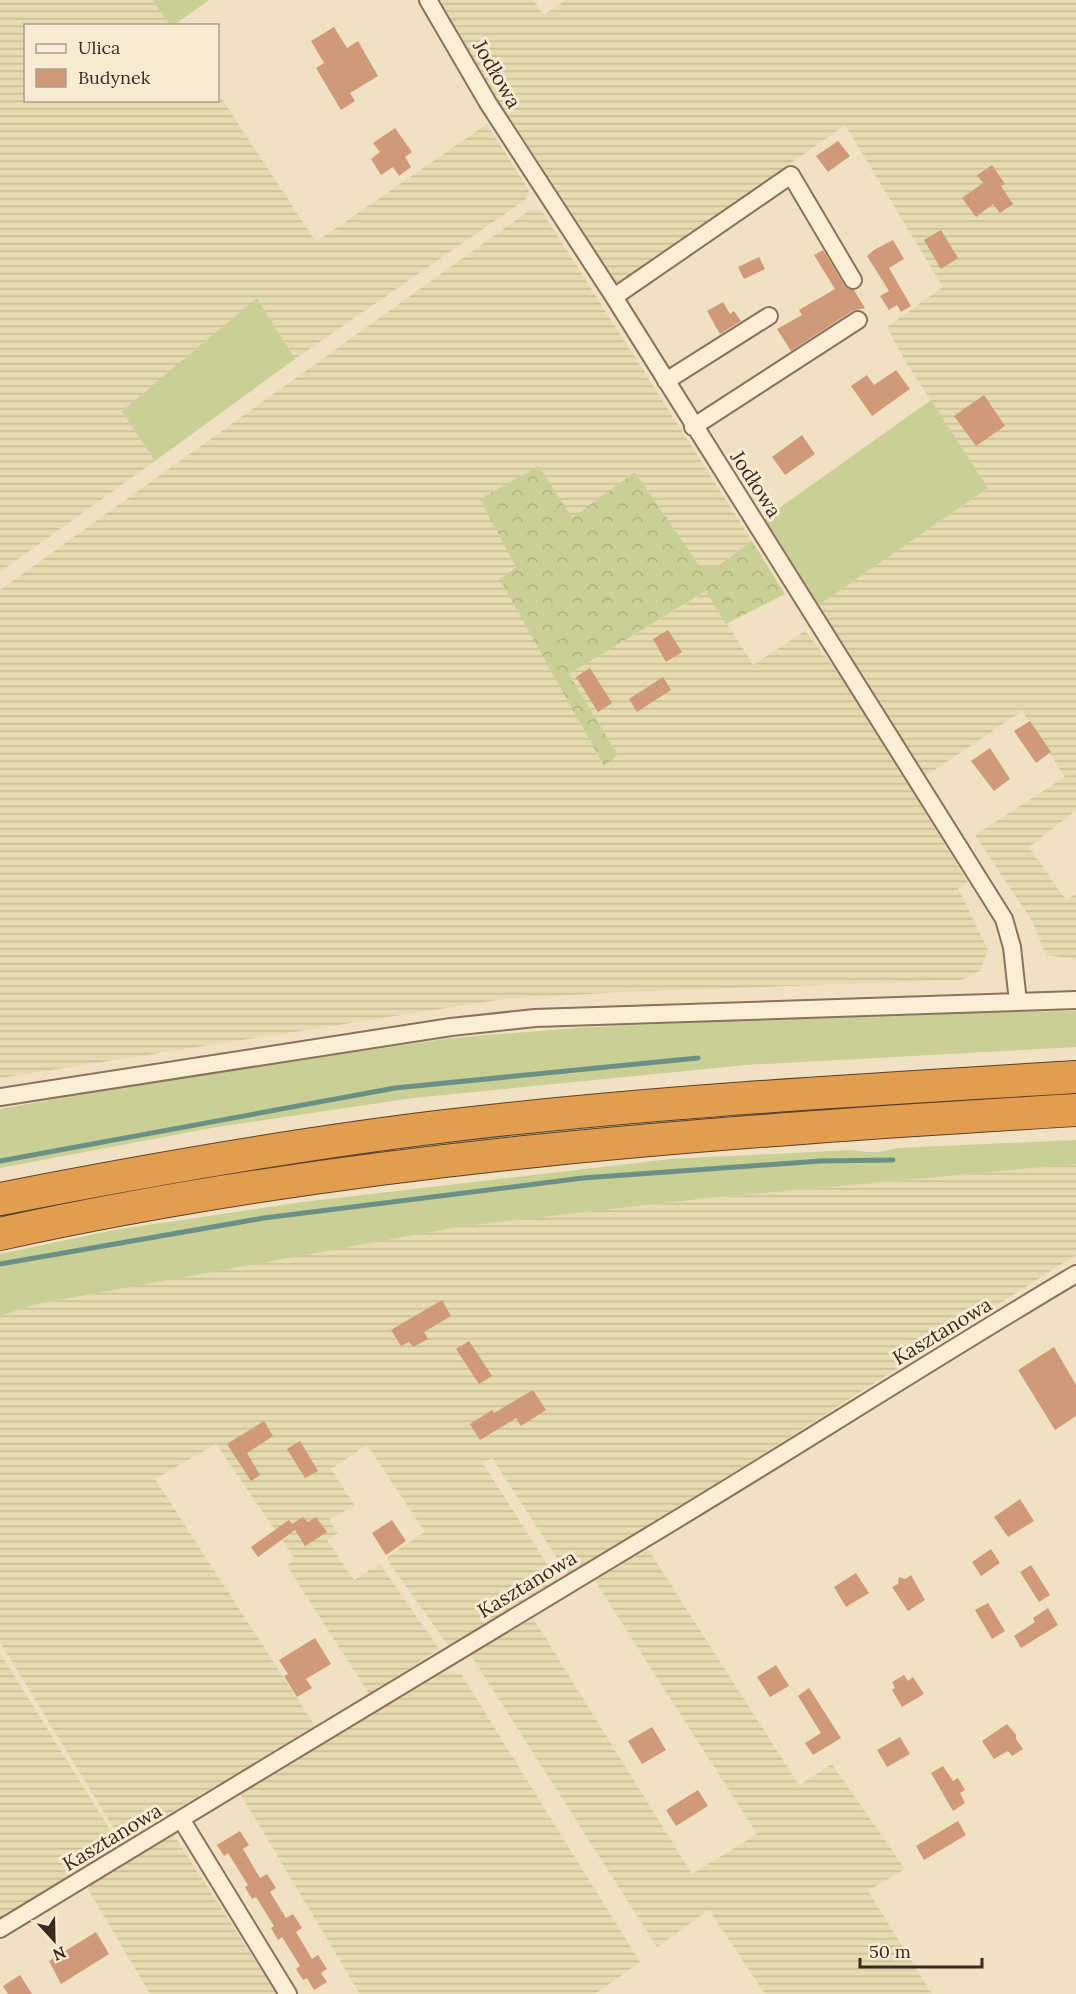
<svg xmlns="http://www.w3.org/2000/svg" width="1076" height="1994" viewBox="0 0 1076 1994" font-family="Lora,serif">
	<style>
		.farmland { fill: url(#farmland-rules) }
		.grass { fill: #cacf96 }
		.forest { fill: url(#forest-crowns) }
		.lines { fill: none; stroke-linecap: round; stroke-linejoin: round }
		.stream { stroke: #6b9186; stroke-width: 5 }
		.building { fill: #d09977 }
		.street-casing { stroke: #8b7259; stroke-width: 20 }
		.highway-casing { stroke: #59402d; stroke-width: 34 }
		.street { stroke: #faeed7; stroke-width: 16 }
		.highway { stroke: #e29d50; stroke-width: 32 }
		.labels { text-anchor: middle; stroke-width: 6; stroke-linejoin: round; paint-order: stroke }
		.street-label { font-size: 20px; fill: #3a2a1e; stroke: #f7ebd3 }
	</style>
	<defs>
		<pattern id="farmland-rules" width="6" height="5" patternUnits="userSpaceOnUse" patternTransform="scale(1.5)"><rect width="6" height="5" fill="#e6dbb0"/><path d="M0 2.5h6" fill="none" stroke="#c6bc97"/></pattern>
		<pattern id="forest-crowns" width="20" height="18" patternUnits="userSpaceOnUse" patternTransform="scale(1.5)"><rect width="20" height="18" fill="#cacf96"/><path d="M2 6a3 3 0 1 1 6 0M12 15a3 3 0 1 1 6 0" fill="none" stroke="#aeb281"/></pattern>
	</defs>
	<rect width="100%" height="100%" fill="#f0e1c3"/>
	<path class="farmland" d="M0 0H153L169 25 26 26V100H218V93L316 242 487 124 529 190 525 200 295 359 258 299 122 411 155 461 0 572Z
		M432 0H533L544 15 566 0H1076V813L1075 811 1029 847 1066 900 1076 894V959L1046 955 1032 921 975 835 1065 777 1022 711 933 771 922 776 816 607 988 488 905 361 887 327 943 287 845 125 622 282 608 281Z
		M530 210H541L752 541 719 565H699L635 472 501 578 603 765 618 755 569 674 707 591 753 665 805 631 838 672 968 882 958 888 988 950 980 971 961 980 620 992 497 1000 0 1078V590Z
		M1076 1164V1255L640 1532 568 1575 492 1458 483 1463 559 1583 449 1647 386 1558 425 1532 367 1445 331 1469 355 1506 329 1519 338 1533 327 1540 354 1580 380 1564 439 1649 369 1694 287 1566 295 1559 216 1444 155 1479 315 1726 122 1842 0 1642V1316L37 1304 460 1226 699 1199Z
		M648 1549 799 1785 832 1764 905 1869 868 1891 932 1994H765L709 1910 657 1947 470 1654 533 1618 692 1874 757 1834 595 1581Z
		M0 1653 117 1841 113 1851 0 1921Z
		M447 1671 461 1674 640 1962 595 1994H360L239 1792Z
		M173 1834 277 1994H150L85 1884Z"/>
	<path class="grass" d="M153 0H209L173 26 169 25Z
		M257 298 295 359 155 461 122 411Z
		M931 400 988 488 816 607 761 521Z
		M1076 1011V1047L746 1065 413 1098 217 1127 0 1168V1109L149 1082 452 1038 575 1028 837 1015Z
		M1076 1085V1100L0 1223V1210L443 1138Z
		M1076 1140V1164L699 1199 464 1226 37 1304 0 1316V1254L114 1230 303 1202 670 1159 851 1150C868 1153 881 1153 897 1148Z"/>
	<path class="forest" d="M539 466 572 518 635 472 699 565H719L752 541 785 594 726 624 706 591 569 674 618 755 604 766 500 579 516 567 480 499Z"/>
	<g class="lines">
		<path class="stream" d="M0 1161 395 1088 698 1058
			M0 1264 264 1218 583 1178 820 1161 893 1160"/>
	</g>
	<path class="building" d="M334 27 347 48 358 41 378 76 350 93 355 101 341 110 316 68 324 63 311 41Z
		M395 128 412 152 405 157 411 167 399 176 393 167 381 175 371 159 380 152 373 143Z
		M838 141 850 156 828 172 816 156Z
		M992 165 1005 184 1001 186 1013 204 1000 213 993 204 976 217 962 198 983 183 977 175Z
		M941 230 958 258 941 269 924 240Z
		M893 240 904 259 889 268 911 306 901 312 897 305 889 310 880 296 889 291 867 256 874 250Z
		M823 250 844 285 848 289 854 290 865 308 852 311 791 351 777 329 802 315 799 310 835 289 814 255Z
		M759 257 765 269 744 279 738 267Z
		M723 302 730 314 734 311 741 321 720 334 707 311Z
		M896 370 910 389 872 416 851 386 867 375 874 385Z
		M984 395 1005 426 976 446 954 416Z
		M802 435 815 454 785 475 772 457Z
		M668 630 682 652 666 662 653 639Z
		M590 668 612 703 598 712 576 677Z
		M663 677 671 690 637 712 629 699Z
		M1030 721 1051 752 1036 763 1014 731Z
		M990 748 1010 779 994 791 971 761Z
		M442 1300 451 1316 424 1332 428 1339 413 1347 409 1342 401 1346 391 1330Z
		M469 1341 492 1376 479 1384 456 1349Z
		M1054 1347 1076 1385V1416L1055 1430 1018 1370Z
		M533 1390 546 1410 521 1426 516 1418 480 1440 470 1424 492 1410 494 1413Z
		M264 1421 273 1436 247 1453 260 1475 251 1481 227 1444Z
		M300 1441 318 1471 305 1478 287 1449Z
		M1020 1499 1034 1521 1008 1537 994 1517Z
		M303 1517 308 1522 316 1517 327 1532 305 1546 295 1530 258 1557 251 1547 289 1520 292 1524Z
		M392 1520 406 1541 386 1555 372 1533Z
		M991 1549 1000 1563 981 1576 972 1562Z
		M1031 1565 1050 1595 1039 1602 1020 1572Z
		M856 1573 869 1593 846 1607 834 1587Z
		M911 1575 925 1600 908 1611 892 1587 898 1584 899 1577 905 1579Z
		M988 1603 1005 1631 992 1639 975 1610Z
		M1048 1608 1058 1625 1021 1648 1014 1636 1035 1622 1033 1618Z
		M315 1638 331 1664 306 1679 312 1688 297 1697 284 1676 288 1674 279 1660Z
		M776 1665 789 1686 770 1697 757 1677Z
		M904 1675 908 1681 913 1677 924 1694 902 1707 892 1690 895 1688 892 1682Z
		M809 1688 841 1738 813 1755 805 1743 821 1733 798 1696Z
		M1007 1724 1016 1735V1739L1023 1749 1012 1756 1008 1751 994 1759 982 1741Z
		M652 1727 666 1750 642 1764 628 1741Z
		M900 1737 910 1754 887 1767 877 1750Z
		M943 1766 953 1781 958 1778 965 1790 960 1793 965 1803 953 1811 931 1773Z
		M698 1790 708 1806 676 1826 666 1810Z
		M958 1821 966 1835 924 1860 916 1846Z
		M240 1831 249 1845 243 1849 260 1878 267 1874 276 1888 270 1892 286 1918 293 1914 302 1928 296 1932 312 1959 318 1955 327 1969 321 1973 327 1982 314 1990 307 1978 303 1980 296 1969 300 1966 282 1937 278 1940 271 1928 274 1926 256 1897 252 1899 245 1887 248 1885 228 1853 224 1856 217 1845Z
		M96 1932 109 1954 61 1984 49 1961Z
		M20 1975 32 1994H8L3 1986Z"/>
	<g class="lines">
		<g class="street-casing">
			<path id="street" d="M428 0 488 103 614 297 1004 919 1012 947 1018 1002
				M614 297 791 175 853 280
				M666 381 769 316
				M693 427 858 320
				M0 1097 451 1027 535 1018 1076 1000
				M181 1819 288 1994
				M0 1929C214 1798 430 1669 644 1539 789 1452 931 1360 1076 1274"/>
		</g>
		<g class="highway-casing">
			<path id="highway" d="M0 1199C148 1170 296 1144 446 1126 655 1101 866 1090 1076 1077
				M0 1234C354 1156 715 1132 1076 1110"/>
		</g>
		<use href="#street" class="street"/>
		<use href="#highway" class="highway"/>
	</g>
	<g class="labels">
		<g class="street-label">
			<text transform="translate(497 74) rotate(60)" y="7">Jodłowa</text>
			<text transform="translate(756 484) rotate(57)" y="7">Jodłowa</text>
			<text transform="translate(942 1331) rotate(-31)" y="7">Kasztanowa</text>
			<text transform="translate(527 1584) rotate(-31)" y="7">Kasztanowa</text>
			<text transform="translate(112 1837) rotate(-31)" y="7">Kasztanowa</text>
		</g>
	</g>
	<rect x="24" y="24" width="195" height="78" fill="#f7ebd3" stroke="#ab9e8b" stroke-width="1.5"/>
	<rect x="36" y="44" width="30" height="9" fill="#faeed7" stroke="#ab9e8b" stroke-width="1.5"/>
	<text x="78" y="54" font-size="18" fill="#3a2a1e">Ulica</text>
	<rect x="36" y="69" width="30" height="18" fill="#d09977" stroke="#ab9e8b" stroke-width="1.5"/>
	<text x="78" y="84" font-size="18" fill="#3a2a1e">Budynek</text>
	<g transform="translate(54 1940) rotate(158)" stroke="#f7ebd3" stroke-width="4.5" paint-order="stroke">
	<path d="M0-4.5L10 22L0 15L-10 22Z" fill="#3a2a1e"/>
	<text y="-9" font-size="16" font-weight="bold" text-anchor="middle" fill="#3a2a1e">N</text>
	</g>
	<path d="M860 1958v9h122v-9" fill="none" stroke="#3a2a1e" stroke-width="3"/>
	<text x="869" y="1958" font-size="18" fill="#3a2a1e" stroke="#f7ebd3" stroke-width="4.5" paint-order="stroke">50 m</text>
</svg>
